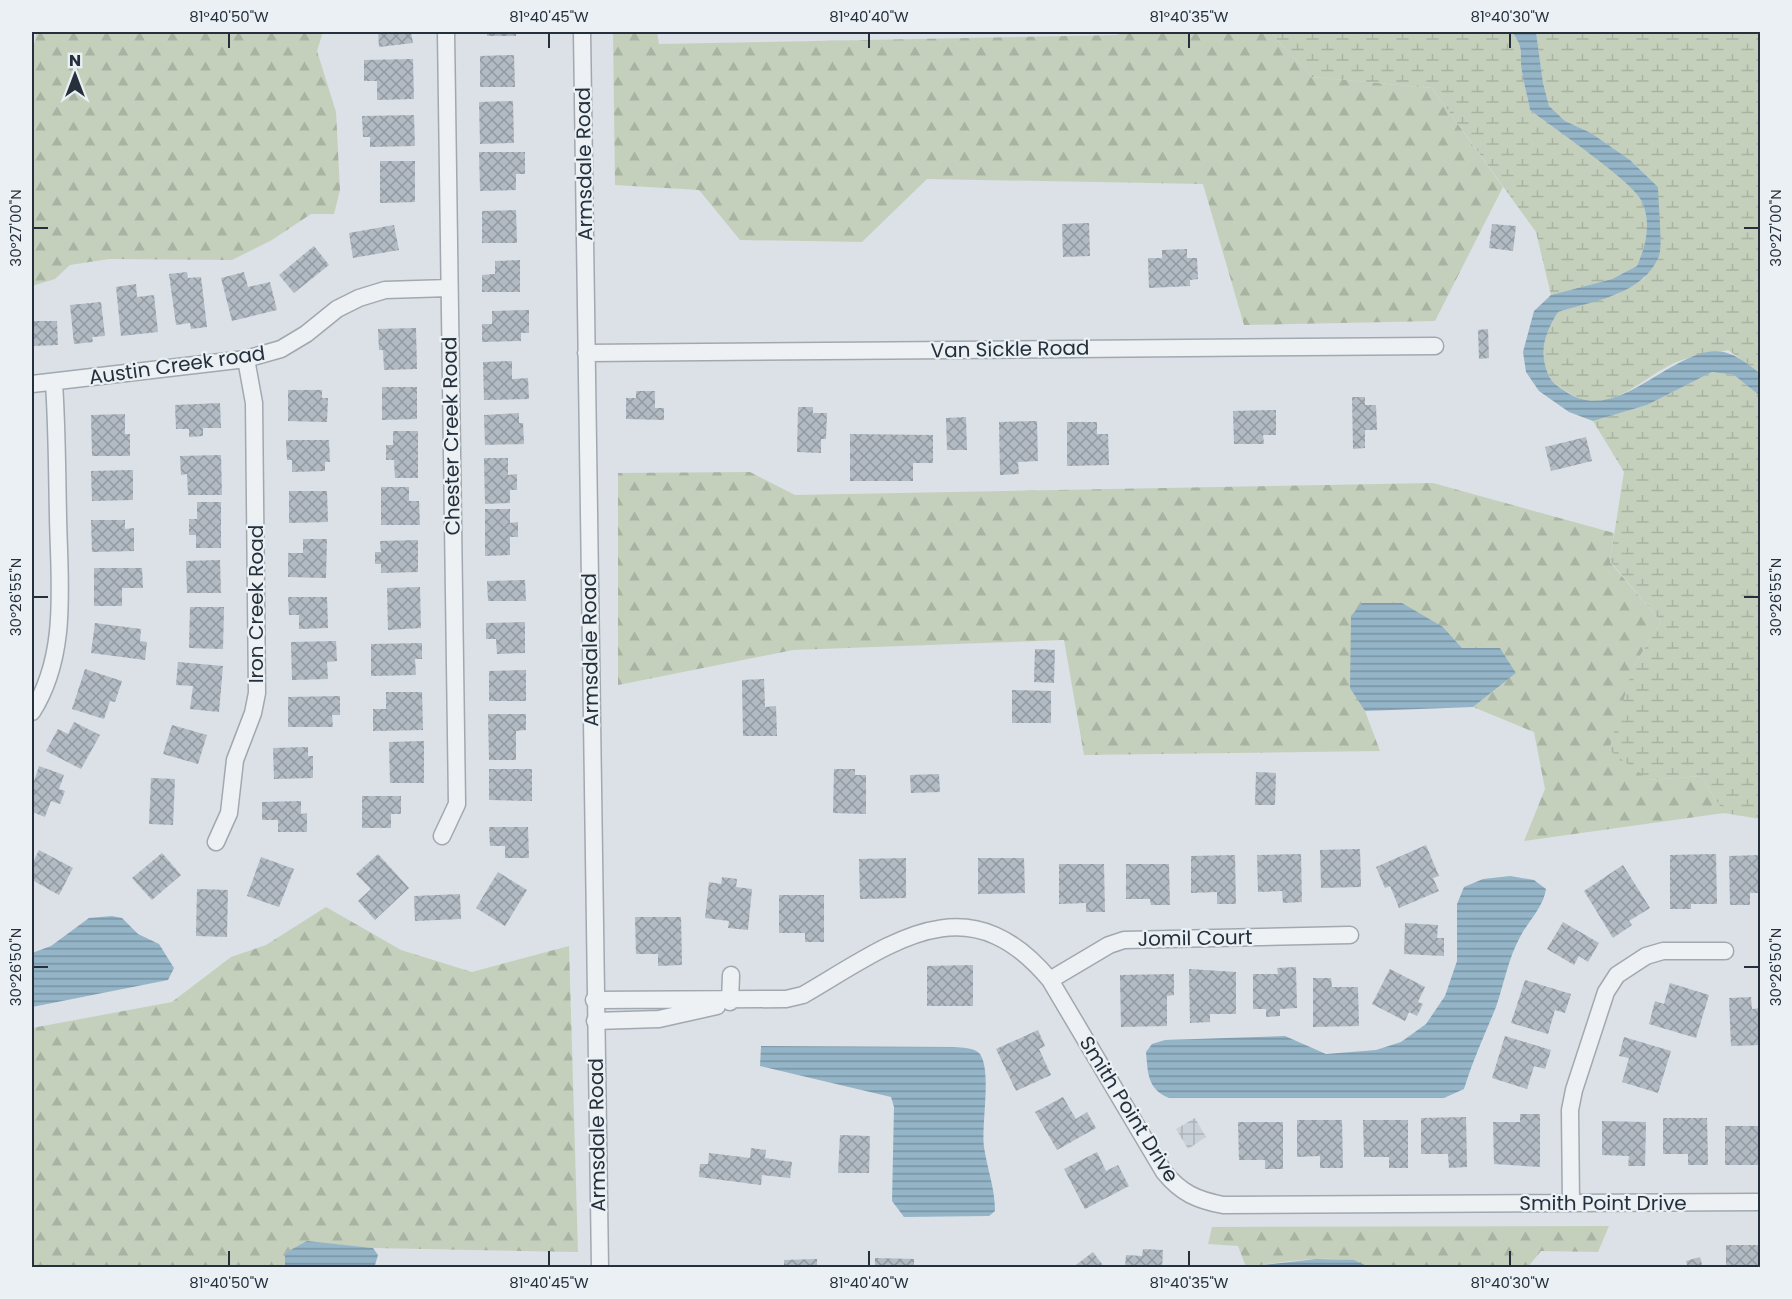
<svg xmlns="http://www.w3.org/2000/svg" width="1792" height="1299" viewBox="0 0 1792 1299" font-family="Poppins,sans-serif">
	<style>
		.industrial { fill: url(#industrial-grid) }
		.forest { fill: url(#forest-firs) }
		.wetland { fill: url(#wetland-marsh) }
		.water { fill: url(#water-rules) }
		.building { fill: url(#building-cross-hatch) }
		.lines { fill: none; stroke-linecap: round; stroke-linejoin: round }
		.minor-casing { stroke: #a1a8b0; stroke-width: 19 }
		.minor { stroke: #eef1f4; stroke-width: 16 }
		.ticks { fill: none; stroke: #25303c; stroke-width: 2 }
		.labels { text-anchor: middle; stroke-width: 4.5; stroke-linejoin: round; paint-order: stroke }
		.street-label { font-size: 20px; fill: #25303c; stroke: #eaf0f4 }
		.neatline { fill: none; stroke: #25303c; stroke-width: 2 }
		.ticks-label { font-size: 15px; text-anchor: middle; fill: #25303c }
	</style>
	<defs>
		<pattern id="industrial-grid" width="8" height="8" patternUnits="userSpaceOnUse" patternTransform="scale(1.5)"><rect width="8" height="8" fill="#c9d0d8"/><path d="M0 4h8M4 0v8" fill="none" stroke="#acb3ba"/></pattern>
		<pattern id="forest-firs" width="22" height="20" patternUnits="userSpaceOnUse" patternTransform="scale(1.5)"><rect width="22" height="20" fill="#c4d0bc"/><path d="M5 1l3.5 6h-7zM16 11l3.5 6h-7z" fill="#a8b3a2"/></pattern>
		<pattern id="wetland-marsh" width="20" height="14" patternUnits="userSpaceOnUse" patternTransform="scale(1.5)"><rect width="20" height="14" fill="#c4d0bc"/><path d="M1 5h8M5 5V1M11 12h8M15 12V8" fill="none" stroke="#a8b3a2"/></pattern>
		<pattern id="water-rules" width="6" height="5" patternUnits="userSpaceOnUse" patternTransform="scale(1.5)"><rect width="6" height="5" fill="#94b4c7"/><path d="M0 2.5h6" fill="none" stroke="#7993a3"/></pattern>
		<pattern id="building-cross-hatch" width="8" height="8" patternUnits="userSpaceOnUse" patternTransform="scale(1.5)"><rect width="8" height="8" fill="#b2bbc3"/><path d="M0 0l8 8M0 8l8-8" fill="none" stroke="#9198a0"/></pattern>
	</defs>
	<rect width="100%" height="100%" fill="#dbe1e6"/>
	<path class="industrial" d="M1195 1118 1206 1137 1188 1149 1176 1129Z"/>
	<path class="forest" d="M37 32H323L317 51 336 112 340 190 334 214H311L272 240 232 260 109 259 70 265 55 279 32 286V53Z
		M613 32H657L659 44 1117 35 1124 32H1270L1312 77 1432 88 1503 187 1435 321 1244 325 1203 184 927 179 862 242 740 240 699 190 615 185Z
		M750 472 795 495 1433 483 1614 533 1610 562 1661 622 1633 667 1649 780 1701 776 1724 813 1524 841 1545 789 1534 732 1473 707 1516 673 1500 648H1462L1443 627 1350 687 1365 711 1380 751 1084 755 1064 640 793 650 618 685V473Z
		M326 907 401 950 472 972 569 946 578 1252 373 1248 307 1242 285 1253V1267L32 1268V1028L172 1002 231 957 266 945Z
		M1609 1226 1598 1252 1541 1251 1527 1268H1369C1333 1250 1285 1263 1246 1267L1238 1246 1208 1244 1212 1227Z"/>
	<path class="wetland" d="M1270 32H1512C1525 49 1519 53 1522 72 1524 85 1528 98 1530 110 1552 127 1631 179 1641 200 1652 223 1646 245 1637 266L1612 279 1551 295 1536 232 1432 88 1312 77Z
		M1536 32H1760V373L1728 350C1713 354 1697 355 1682 360 1643 373 1609 423 1566 391 1560 387 1552 383 1549 376 1538 352 1545 333 1558 312L1618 294 1645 278 1658 187 1630 160 1591 133 1565 121 1549 106 1543 83Z
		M1712 372 1734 375 1760 396V819L1724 813 1701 776 1649 780 1609 750 1633 667 1661 622 1610 561 1624 472 1593 421 1647 405Z"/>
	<path class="water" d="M1512 32H1536L1543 83 1549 106 1565 121 1591 133 1630 160 1658 187C1658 201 1663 245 1659 256 1643 295 1593 301 1558 312 1545 333 1538 352 1549 376 1552 383 1559 387 1565 391 1612 425 1661 361 1707 352 1730 348 1743 361 1760 373V396L1734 375 1712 372 1647 405 1593 421 1569 412 1539 391 1526 372 1523 352 1534 311 1551 295 1612 279 1637 266C1646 245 1652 222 1641 200 1631 180 1552 127 1530 110 1528 98 1524 85 1522 72 1519 53 1525 49 1512 32Z
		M1362 603H1402L1443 627 1462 648H1500L1516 673 1473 707 1365 711 1350 688 1351 616Z
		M1510 876 1534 880 1546 889C1543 908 1529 920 1520 937 1508 959 1504 984 1496 1007 1485 1034 1473 1060 1464 1089L1444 1098H1169C1147 1089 1148 1073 1146 1052L1152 1044 1165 1040 1285 1036 1326 1054 1376 1050 1401 1042 1426 1024 1445 996 1457 961V904L1464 887 1483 879Z
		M112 916 122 918 138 934 159 944 174 968 168 980 32 1007V953L51 946 89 918Z
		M761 1046 954 1047C961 1048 974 1047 980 1054 992 1072 981 1124 984 1147 987 1168 995 1188 995 1211L989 1216 904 1217 892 1201 894 1107 891 1097 760 1066Z
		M307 1241 373 1248 378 1255 375 1265 285 1267V1253Z
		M1316 1259 1354 1260 1369 1267H1245Z"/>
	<path class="building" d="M378 32H411L413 43 379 47Z
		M487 32H516V36H487Z
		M514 55 515 87H480V56Z
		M413 59 414 99 377 100V81H364V60Z
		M513 101 514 143 480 144 479 102Z
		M414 115 415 146 370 147V137H363L362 116Z
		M479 152H525V174H516V190L480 191Z
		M380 161H415V202L380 203Z
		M516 210 517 243H482V211Z
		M1089 223 1090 256 1063 257 1062 224Z
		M1492 224 1516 226 1513 251 1489 248Z
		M394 225 399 250 353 258 349 233Z
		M314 246 329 265 294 293 279 275Z
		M1187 249V258H1197L1198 279 1190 280V286L1149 288 1148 258H1162V250Z
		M520 260V292H482V275L495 274V261Z
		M187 272 188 278 201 277 207 327 191 329 190 323 176 325 169 274Z
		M244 272 248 287 270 282 277 310 232 321 221 278Z
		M136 284 137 297 154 295 158 332 121 336 116 287Z
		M101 302 105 336 92 337 93 342 74 344 70 305Z
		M529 310V333H521V341L482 342V324H492V311Z
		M32 321H57L58 345 32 346Z
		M416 328 417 369 384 370 383 350H379L378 329Z
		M1488 329 1489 358 1479 359 1478 330Z
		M512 361V379L528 378 529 399 484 400 483 362Z
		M382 387H417V419L382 420Z
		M288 390H322V398H328L327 422 288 421Z
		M636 391H655V408H664V420L626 419V398H636Z
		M1352 397H1365V405H1376L1377 430H1365V448L1353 449Z
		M220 403 221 428H203V436L189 437V429H176L175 405Z
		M798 407H813V413H827L826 439H821V453L797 452Z
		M1276 410V435H1263L1264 444H1234L1233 411Z
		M519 413V423H523L524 444 485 445 484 415Z
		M125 414V434H130V456H92L91 415Z
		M966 417 967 450H947L946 418Z
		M1037 421 1038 461 1018 462 1019 474 1000 475 999 422Z
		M1067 422H1097V434H1108L1109 465 1067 466Z
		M393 431H418V478H395L394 460H386V445H393Z
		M850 434 933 435V463H913V481H850Z
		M1586 437 1592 461 1551 471 1545 447Z
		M286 440H329L330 462H325V471L292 472V460H287Z
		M221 455 222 495H188L187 474 181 475 180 456Z
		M484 458H508V475L517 474V490H510V503L485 504Z
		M133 470V500L92 501 91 471Z
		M381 487H409V501H419L420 525H381Z
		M289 491H327L328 522 289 523Z
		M197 502H221V548H196V535H189V519H197Z
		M485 509H510V523L518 522V537H510V555L485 556Z
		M91 520H125V529L134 528V551L92 552Z
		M303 539H327L326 578 288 577V553H303Z
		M418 540V572L381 573V564H375V552H381L380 541Z
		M220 560 221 593H187L186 561Z
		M94 568H142L143 588H122V606H94Z
		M525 580 526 601H488L487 581Z
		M420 587 421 628 388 630 387 588Z
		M288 597H327L328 628 299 629V615H289Z
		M190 607H224L223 649 189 648Z
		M525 622V653L497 654 496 639H486V623Z
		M95 623 141 629 140 641 147 642 145 660 91 653Z
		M336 641 337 661 327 662 328 679 292 680 291 642Z
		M422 643V659H415L416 675 371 676V644Z
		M1035 649 1055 650 1054 683 1034 682Z
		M178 662 223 666 219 712 190 709 193 686 176 685Z
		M85 669 122 681 115 702 110 701 104 719 72 709Z
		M526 670V701H489V671Z
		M764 679 765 707 776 706 777 736H743L742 680Z
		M1012 690 1051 691V723H1012Z
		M386 692H422L423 730 373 731V709H386Z
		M340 696V715H332L333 727H288V697Z
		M488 714H526V730L516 731V760H489Z
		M74 722 100 735 81 769 46 751 58 729 68 734Z
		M172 725 207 735 198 764 163 754Z
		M424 741V783H390L389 742Z
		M308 747V756H313V778L274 779 273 748Z
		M39 766 64 775 59 789 65 791 60 804 51 801 45 817 32 812V787Z
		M489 769H532V801L489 800Z
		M834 769H855V775H866V814L833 813Z
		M1256 772 1276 773 1275 805H1255Z
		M939 774 940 792 911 793 910 775Z
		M151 778 175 779 173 825 149 824Z
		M362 796H401V814H391V828H362Z
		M301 801V814L307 813V832H278V820H262V802Z
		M489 827H528L529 858H505V846H490Z
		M1426 845 1439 876 1433 878 1439 891 1399 908 1390 886 1385 888 1376 867Z
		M1360 849 1361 887 1321 888 1320 850Z
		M39 850 73 868 59 895 32 880V864Z
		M162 853 181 875 152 900 132 878Z
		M378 854 409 888 375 920 358 901 371 889 356 874Z
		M1301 854 1302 902 1283 903 1282 891 1258 892 1257 855Z
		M1716 854 1717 904H1691V909H1670V855Z
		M1235 855 1236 904H1217V892L1191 893V856Z
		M1760 855V893H1750V905H1730L1729 856Z
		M261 857 294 869 279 907 247 896Z
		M906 858V898L860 899 859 859Z
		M978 858H1024L1025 893 978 894Z
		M1059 864H1104L1105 912H1086V903L1059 904Z
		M1126 864H1169L1170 905H1151L1150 899H1126Z
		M1623 865 1650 908 1629 921 1632 925 1613 938 1584 891Z
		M498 872 527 890 505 926 476 908Z
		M722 877 737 879 736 887 752 889 748 930 728 928 729 921 705 918 709 882 721 884Z
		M197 889 228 890 227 937 196 936Z
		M460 894 461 919 415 921 414 896Z
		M779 895H824V942H805V933H779Z
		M635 917H681L682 965 658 966V954H636Z
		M1563 922 1599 943 1588 962 1579 956 1574 965 1547 949Z
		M1405 923 1438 925 1437 938H1444V956L1404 954Z
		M973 965V1006H927V966Z
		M1296 967 1297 1008 1280 1009V1016L1266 1017V1009H1253V974H1278L1277 968Z
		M1189 969 1236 972V1014H1210V1022L1190 1023Z
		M1390 969 1425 987 1418 1002 1423 1004 1417 1016 1409 1012 1405 1021 1372 1004Z
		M1174 974V995L1167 996V1026L1121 1027 1120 975Z
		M1313 978H1331L1332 987H1358L1359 1026 1313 1027Z
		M1525 980 1571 994 1565 1013 1555 1010 1548 1034 1511 1023Z
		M1670 983 1709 995 1696 1038 1649 1024 1655 1001 1664 1004Z
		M1751 997 1752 1009 1760 1008V1045L1731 1046 1729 998Z
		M1038 1030 1045 1046 1039 1049 1051 1075 1016 1091 996 1049Z
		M1505 1036 1551 1050 1545 1069 1534 1066 1527 1089 1492 1078Z
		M1624 1037 1671 1051 1658 1093 1622 1082 1629 1058 1619 1056Z
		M1063 1097 1076 1119 1087 1112 1096 1128 1057 1150 1035 1112Z
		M1520 1114H1540V1167L1494 1164 1493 1122H1520Z
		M1466 1117 1467 1167 1449 1168 1448 1154H1421V1118Z
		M1663 1118H1707L1708 1165H1688V1154H1663Z
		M1297 1120H1342L1343 1168H1320V1156L1297 1157Z
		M1363 1120H1408V1168H1389V1157H1364Z
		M1602 1121 1646 1122 1645 1166H1628L1629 1156 1602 1155Z
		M1238 1122H1283V1169H1265V1160H1239Z
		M1725 1126H1760V1165H1725Z
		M840 1135 870 1136 869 1173H838Z
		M751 1148 766 1150 765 1158 792 1162 790 1178 762 1175 761 1185 699 1177 700 1164H708L709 1153 750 1158Z
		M1097 1152 1106 1171 1118 1165 1129 1186 1085 1209 1064 1169Z
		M1726 1245H1758L1760 1268H1726Z
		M1143 1249 1163 1250 1162 1268H1125L1126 1255 1142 1256Z
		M1093 1252 1105 1268H1072Z
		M1700 1257 1703 1268H1688L1686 1261Z
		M875 1258 914 1259V1268H875Z
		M817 1259V1268H784V1260Z"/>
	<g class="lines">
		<g class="minor-casing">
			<path id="minor" d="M582 32 600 1268
				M586 353 1435 346
				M32 384 246 359 281 349 306 334 337 309 359 298 385 290 449 288
				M32 712C69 654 59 582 58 516 57 471 57 427 54 383
				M442 836 457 804 446 32
				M216 842 229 813 235 760 253 713 257 693 254 403 246 359
				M1050 980 1109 945 1124 940 1350 935
				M594 1000 786 999 803 995C891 944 967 880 1050 980L1164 1172C1181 1193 1197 1200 1223 1205L1760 1202
				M730 1002 731 975
				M595 1021 659 1019 717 1006
				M1571 1203 1570 1110 1574 1090 1606 992 1617 975 1646 956 1663 951H1725"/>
		</g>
		<use href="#minor" class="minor"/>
	</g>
	<path class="ticks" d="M229 33V48M549 33V48M869 33V48M1189 33V48M1510 33V48M33 228H48M1744 228H1759M33 597H48M1744 597H1759M33 967H48M1744 967H1759M229 1251V1266M549 1251V1266M869 1251V1266M1189 1251V1266M1510 1251V1266"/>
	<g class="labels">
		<g class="street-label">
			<text transform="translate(584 164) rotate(-91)" y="7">Armsdale Road</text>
			<text transform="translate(1010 349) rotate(-1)" y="7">Van Sickle Road</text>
			<text transform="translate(177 365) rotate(-8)" y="7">Austin Creek road</text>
			<text transform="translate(451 436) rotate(-91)" y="7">Chester Creek Road</text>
			<text transform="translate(256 604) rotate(-90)" y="7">Iron Creek Road</text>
			<text transform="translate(590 650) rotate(-91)" y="7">Armsdale Road</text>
			<text transform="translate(1195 938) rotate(-1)" y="7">Jomil Court</text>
			<text transform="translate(1129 1109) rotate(58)" y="7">Smith Point Drive</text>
			<text transform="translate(597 1135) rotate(-91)" y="7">Armsdale Road</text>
			<text x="1603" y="1210">Smith Point Drive</text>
		</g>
	</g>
	<rect width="1792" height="1299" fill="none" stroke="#eaf0f4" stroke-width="66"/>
	<g transform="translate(75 75)" stroke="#eaf0f4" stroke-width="4.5" paint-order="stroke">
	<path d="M0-4.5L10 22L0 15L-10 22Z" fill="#25303c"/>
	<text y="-9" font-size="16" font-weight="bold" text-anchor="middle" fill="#25303c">N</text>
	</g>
	<rect x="33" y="33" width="1726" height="1233" class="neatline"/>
	<g class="ticks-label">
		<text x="229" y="22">81°40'50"W</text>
		<text x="549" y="22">81°40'45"W</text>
		<text x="869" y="22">81°40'40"W</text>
		<text x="1189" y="22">81°40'35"W</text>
		<text x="1510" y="22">81°40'30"W</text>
		<text transform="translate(16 228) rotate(-90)" y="5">30°27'00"N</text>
		<text transform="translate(1776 228) rotate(-90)" y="5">30°27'00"N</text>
		<text transform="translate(16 597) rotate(-90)" y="5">30°26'55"N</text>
		<text transform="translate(1776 597) rotate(-90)" y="5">30°26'55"N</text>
		<text transform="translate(16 967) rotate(-90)" y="5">30°26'50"N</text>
		<text transform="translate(1776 967) rotate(-90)" y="5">30°26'50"N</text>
		<text x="229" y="1288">81°40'50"W</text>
		<text x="549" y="1288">81°40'45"W</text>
		<text x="869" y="1288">81°40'40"W</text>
		<text x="1189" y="1288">81°40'35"W</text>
		<text x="1510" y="1288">81°40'30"W</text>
	</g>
</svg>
